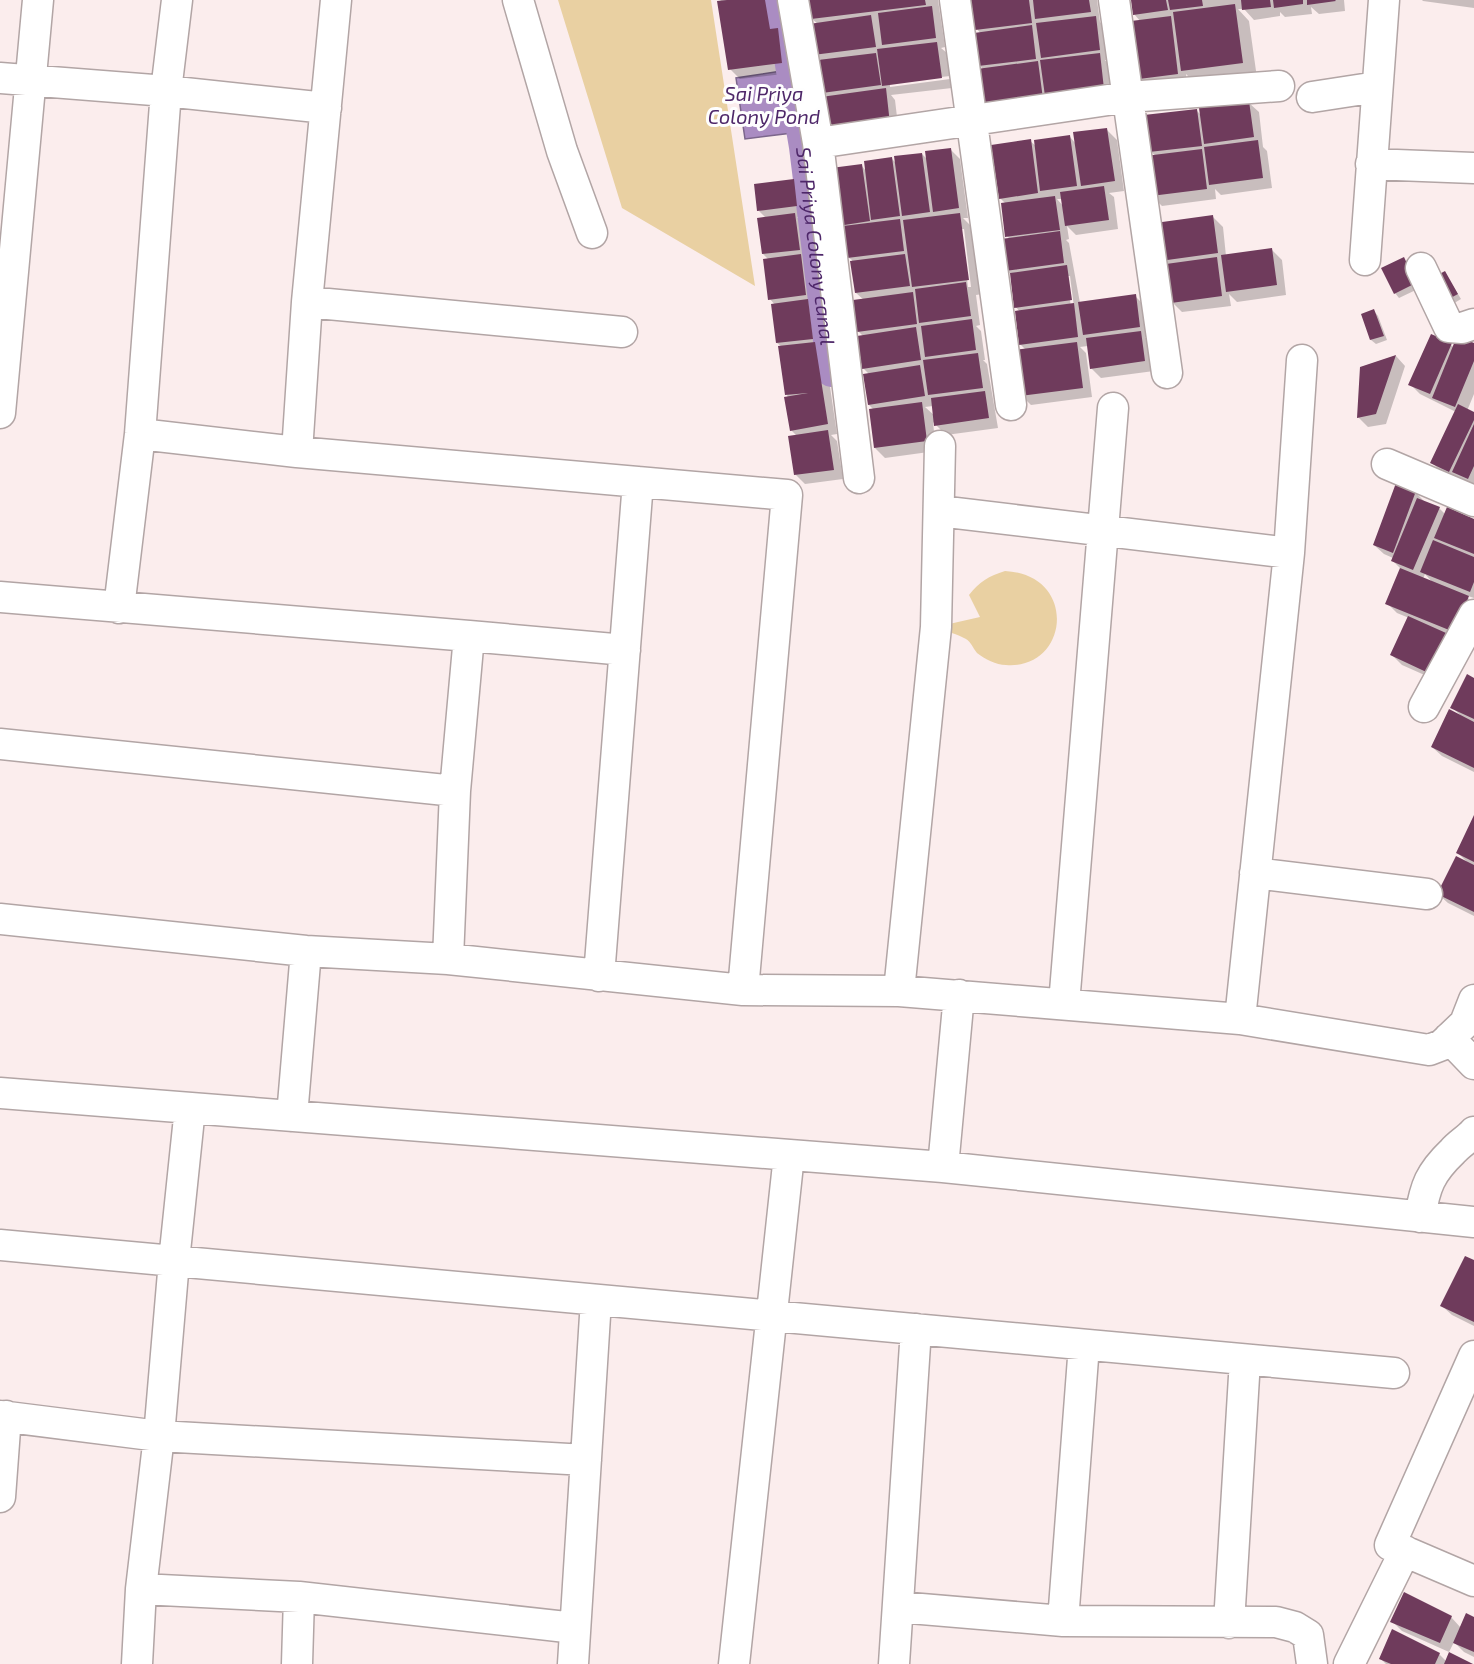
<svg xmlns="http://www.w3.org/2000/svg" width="1474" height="1664" viewBox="0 0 1474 1664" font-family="'Exo 2',sans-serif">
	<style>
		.green { fill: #e9d0a2 }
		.water { fill: #aa8cc2; stroke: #7c668c; stroke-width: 1.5 }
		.shadow { fill: #0003; fill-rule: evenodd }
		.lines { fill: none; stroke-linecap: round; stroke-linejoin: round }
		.canal { stroke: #aa8cc2; stroke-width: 28 }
		.building { fill: #6f3b5c }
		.minor-casing { stroke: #b2a5a5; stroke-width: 33 }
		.minor { stroke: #fff; stroke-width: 30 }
		.labels { text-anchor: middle; stroke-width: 6; stroke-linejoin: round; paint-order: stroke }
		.water-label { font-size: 20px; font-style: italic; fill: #4e2769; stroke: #fefefe }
	</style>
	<rect width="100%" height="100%" fill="#fbeded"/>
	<path class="green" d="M558 0H711L755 286 622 208Z
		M1005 571C1079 575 1069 670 1006 665 996 665 985 659 977 653 973 648 971 642 966 639 957 634 945 631 936 627L980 617 969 595C979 582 989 576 1005 571Z"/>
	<path class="water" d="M781 71 792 133 745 139 736 78Z"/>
	<path class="shadow" d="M720 0H782L770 3 774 7 777 30 787 40 791 73 740 79 730 69 722 2Z
		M810 0H938L945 47 941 48 947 53 952 88 891 95 895 100 899 134 829 98 823 92 822 61 815 54 818 24 812 19ZM950 76V79L890 87V83Z
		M973 0H1097L1100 22 1105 27 1109 60H1105L1109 65 1113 98 1056 105 984 70 979 65 981 34 977 29Z
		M1132 0H1344L1345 11 1319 14 1311 7 1312 14 1285 17 1280 12V16L1254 20 1244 9H1238L1249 21 1257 78 1198 86 1186 74 1187 83 1150 88 1140 78 1141 22 1134 14Z
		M1422 0H1474V8L1423 1Z
		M1249 103 1259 112 1263 147 1267 151 1272 188 1221 195 1215 189 1216 199 1162 206 1152 196 1156 156 1151 152 1196 110 1202 116Z
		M1107 130 1117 140 1124 191 1109 193 1114 197 1118 229 1076 235 1067 226 1069 239 1066 240 1069 243 1080 303 1135 296 1145 306 1149 337H1145L1151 343 1154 371 1101 378 1091 368 1088 346 1080 347 1086 353 1092 397 1031 405 1021 395 1026 350 1020 344V312L1016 307 1012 275 1006 270 1010 239 1007 236 1006 204 1000 198 1030 141 1036 146 1070 137 1076 144ZM1057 199H1062L1063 206ZM1067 276H1070L1074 307 1071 308Z
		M950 149 960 159 968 218H963L974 229 983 294 976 295 980 325 976 326 981 331 985 360H983L987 364 998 428 946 435 933 422 936 451 885 458 875 448 874 410 869 405 870 375 863 368V336L858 331 864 300 856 293 852 260 849 258 840 225 861 165 866 171 892 159 897 164 922 154 928 160ZM961 229H964L971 287H968ZM933 406 935 416 925 407Z
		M793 180 803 190 806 216 797 217 805 224 809 259 804 260 810 266 815 304 811 305 817 311 822 348H820L825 353 837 434 831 435 837 441 843 479 805 484 795 474 797 436 791 430 782 347 777 343 775 305 770 299 769 260 763 254 766 218 759 211Z
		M1213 217 1223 227 1226 256 1272 250 1282 260 1286 295 1237 302 1229 294 1231 306 1182 312 1172 302 1162 260Z
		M1403 259 1408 264 1420 288 1399 298 1395 293Z
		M1445 273 1461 299 1451 305Z
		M1374 311 1378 316 1387 340 1376 344 1371 340Z
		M1474 344V394L1467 411 1474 414V486L1460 478 1459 481 1442 472 1432 463 1456 412 1420 394 1410 384 1451 345 1454 348Z
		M1396 356 1405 366 1386 424 1368 427 1358 417 1362 368Z
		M1415 492 1425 502 1439 508 1446 515 1474 520V598L1465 595 1474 604 1447 685 1402 665 1392 655 1409 618 1397 613 1387 603 1401 569 1392 560 1393 558 1384 554 1374 545ZM1425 574 1433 583 1423 579Z
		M1474 679V772L1442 756 1432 747 1461 716 1452 707Z
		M1474 820V916L1448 903 1438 894 1468 863 1458 853Z
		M1474 1261V1326L1452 1315 1442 1306Z
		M1451 1617 1461 1628 1474 1619V1657L1464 1652 1454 1642 1449 1652 1402 1631 1392 1621Z
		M1439 1654 1447 1662 1470 1664H1386L1380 1658Z"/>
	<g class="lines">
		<path class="canal" id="s1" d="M778 0 803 147 831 373"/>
	</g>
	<path class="building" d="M727 0H765L770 29 778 28 782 63 728 70 717 1Z
		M808 0H925L926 5 811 19Z
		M971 0H1029L1032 23 975 30Z
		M1033 0H1089L1091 12 1035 19Z
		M1131 0H1166L1168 10 1133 15Z
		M1168 0H1202L1203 6 1170 10Z
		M1241 0H1270L1271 7 1242 10Z
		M1273 0H1303V4L1274 8Z
		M1307 0H1335L1336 1 1307 5Z
		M1235 4 1243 63 1181 71 1173 12Z
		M932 6 936 38 882 45 878 13Z
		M871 15 876 47 813 55 809 24Z
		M1096 16 1100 50 1041 58 1036 23Z
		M1171 16 1178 74 1139 79 1131 21Z
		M1032 25 1036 59 978 66 974 33Z
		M937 42 942 78 882 86 877 49Z
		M876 53 881 85 822 93 818 60Z
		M1100 53 1104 89 1045 96 1040 60Z
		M1038 61 1043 99 982 107 977 69Z
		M886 88 890 124 826 132 821 97Z
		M1249 101 1254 137 1204 144 1199 108Z
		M1197 109 1202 146 1149 152 1144 115Z
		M1107 128 1115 181 1081 186 1073 132Z
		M1070 135 1077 186 1040 191 1034 140Z
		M1031 139 1038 193 999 199 991 145Z
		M1258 140 1263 178 1209 185 1204 147Z
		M951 148 959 208 933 212 925 151Z
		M1202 149 1207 189 1151 196 1145 156Z
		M922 153 930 212 902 216 894 156Z
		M892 157 900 216 871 220 864 161Z
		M862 164 870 221 838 226 831 168Z
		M794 179 797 206 757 211 754 184Z
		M1104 186 1109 220 1065 226 1060 192Z
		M1055 196 1060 230 1005 237 1001 203Z
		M795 213 800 250 762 254 757 218Z
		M960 213 969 280 912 287 903 220Z
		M1213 215 1218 253 1160 261 1155 223Z
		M900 219 904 251 847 258 843 226Z
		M1060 231 1064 263 1005 271 1001 239Z
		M1272 248 1277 285 1226 292 1221 255Z
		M801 254 806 295 768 300 763 259Z
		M905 254 910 286 855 293 850 261Z
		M1217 257 1222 296 1171 303 1166 264Z
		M1404 257 1416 283 1394 294 1381 268Z
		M1067 265 1072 300 1014 308 1010 273Z
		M1445 271 1458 294 1445 301 1432 278Z
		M966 282 971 316 919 323 915 289Z
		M913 292 917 324 857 332 853 300Z
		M1136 294 1140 327 1083 335 1078 302Z
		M808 299 813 339 776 343 771 304Z
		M1074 303 1078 337 1019 345 1015 311Z
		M1374 309 1384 336 1370 340 1361 314Z
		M972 319 976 350 925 357 921 326Z
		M916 327 921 360 862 369 857 336Z
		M1141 331 1145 361 1090 369 1086 338Z
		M1431 334 1452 343 1430 394 1408 385Z
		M1457 336 1474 343V361L1455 407 1432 398Z
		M815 342 828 424 790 431 784 397 808 393 785 395 778 346Z
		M1077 342 1083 388 1020 396 1013 350Z
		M978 353 983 388 928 395 923 360Z
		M1396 355 1376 414 1357 418 1360 367Z
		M920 365 925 396 868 405 863 374Z
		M985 391 989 418 934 426 931 398Z
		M922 402 927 441 874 448 869 409Z
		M1458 404 1474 412V420L1449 472 1430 463Z
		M1474 424V466L1468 479 1452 472Z
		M828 430 834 470 794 475 788 436Z
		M1396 483 1416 491 1393 553 1373 545Z
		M1417 498 1440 507 1413 570 1391 561Z
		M1447 507 1474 519V554L1434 538Z
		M1433 540 1474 557V582L1470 592 1420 572Z
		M1400 568 1469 596 1454 632 1385 604Z
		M1408 616 1455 637 1437 677 1390 655Z
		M1467 674 1474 678V719L1450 708Z
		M1449 709 1474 722V768L1431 747Z
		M1474 815V862L1456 853Z
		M1456 856 1474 865V912L1437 894Z
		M1465 1256 1474 1260V1322L1440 1306Z
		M1404 1592 1452 1616 1440 1643 1390 1622Z
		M1466 1613 1474 1617V1652L1453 1643Z
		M1392 1629 1440 1653 1435 1664H1391L1379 1659Z
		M1449 1652 1473 1664H1444Z"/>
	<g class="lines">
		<g class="minor-casing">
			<path id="minor" d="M518 0 562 151 592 233
				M793 0 818 143 859 478
				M955 0 1011 405
				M1114 0 1167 373
				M0 78 166 91 326 108
				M1312 97 1377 87
				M818 143 1128 97 1279 86
				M1371 164 1474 168
				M1365 260 1384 0
				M1421 268 1449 327 1462 328 1474 324
				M307 302 336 0
				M0 413 38 0
				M140 434 297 452 787 495 743 990
				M297 452 307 302 622 332
				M1387 464 1474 501
				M939 511 1289 553
				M0 597 469 636 455 791 448 959
				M119 608 140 434 166 91 177 0
				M469 636 625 650
				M1424 707 1474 615
				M0 744 455 791
				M1255 873 1427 894
				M0 919 306 951 448 959 743 990 899 991 1240 1019 1429 1050 1442 1045 1465 1023 1474 1000
				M599 976 638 482
				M899 991 936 627 940 446
				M1064 1004 1113 408
				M1240 1019 1289 553 1302 360
				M1449 1038 1474 1064
				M0 1093 943 1167 1474 1222
				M292 1116 306 951
				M943 1167 959 995
				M1420 1217C1425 1186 1430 1173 1453 1151 1459 1144 1468 1139 1474 1132
				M0 1245 1394 1373
				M1474 1356 1390 1545 1474 1581
				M0 1416 159 1436 586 1460
				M0 1497 6 1416
				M141 1589 299 1597 575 1628
				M898 1607 1063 1621 1276 1622 1295 1627 1308 1635 1312 1664
				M1063 1621 1084 1345
				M1229 1623 1245 1360
				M137 1664 141 1589 159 1436 174 1261 190 1108
				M297 1664 299 1597
				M573 1664 596 1300
				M734 1664 789 1155
				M894 1664 916 1329
				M1349 1664 1405 1551"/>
		</g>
		<use href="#minor" class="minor"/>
	</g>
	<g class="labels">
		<g class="water-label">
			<text x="764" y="101">Sai Priya<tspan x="764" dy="23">Colony Pond</tspan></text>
			<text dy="7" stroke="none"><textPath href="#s1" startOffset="249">Sai Priya Colony canal</textPath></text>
		</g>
	</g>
</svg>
